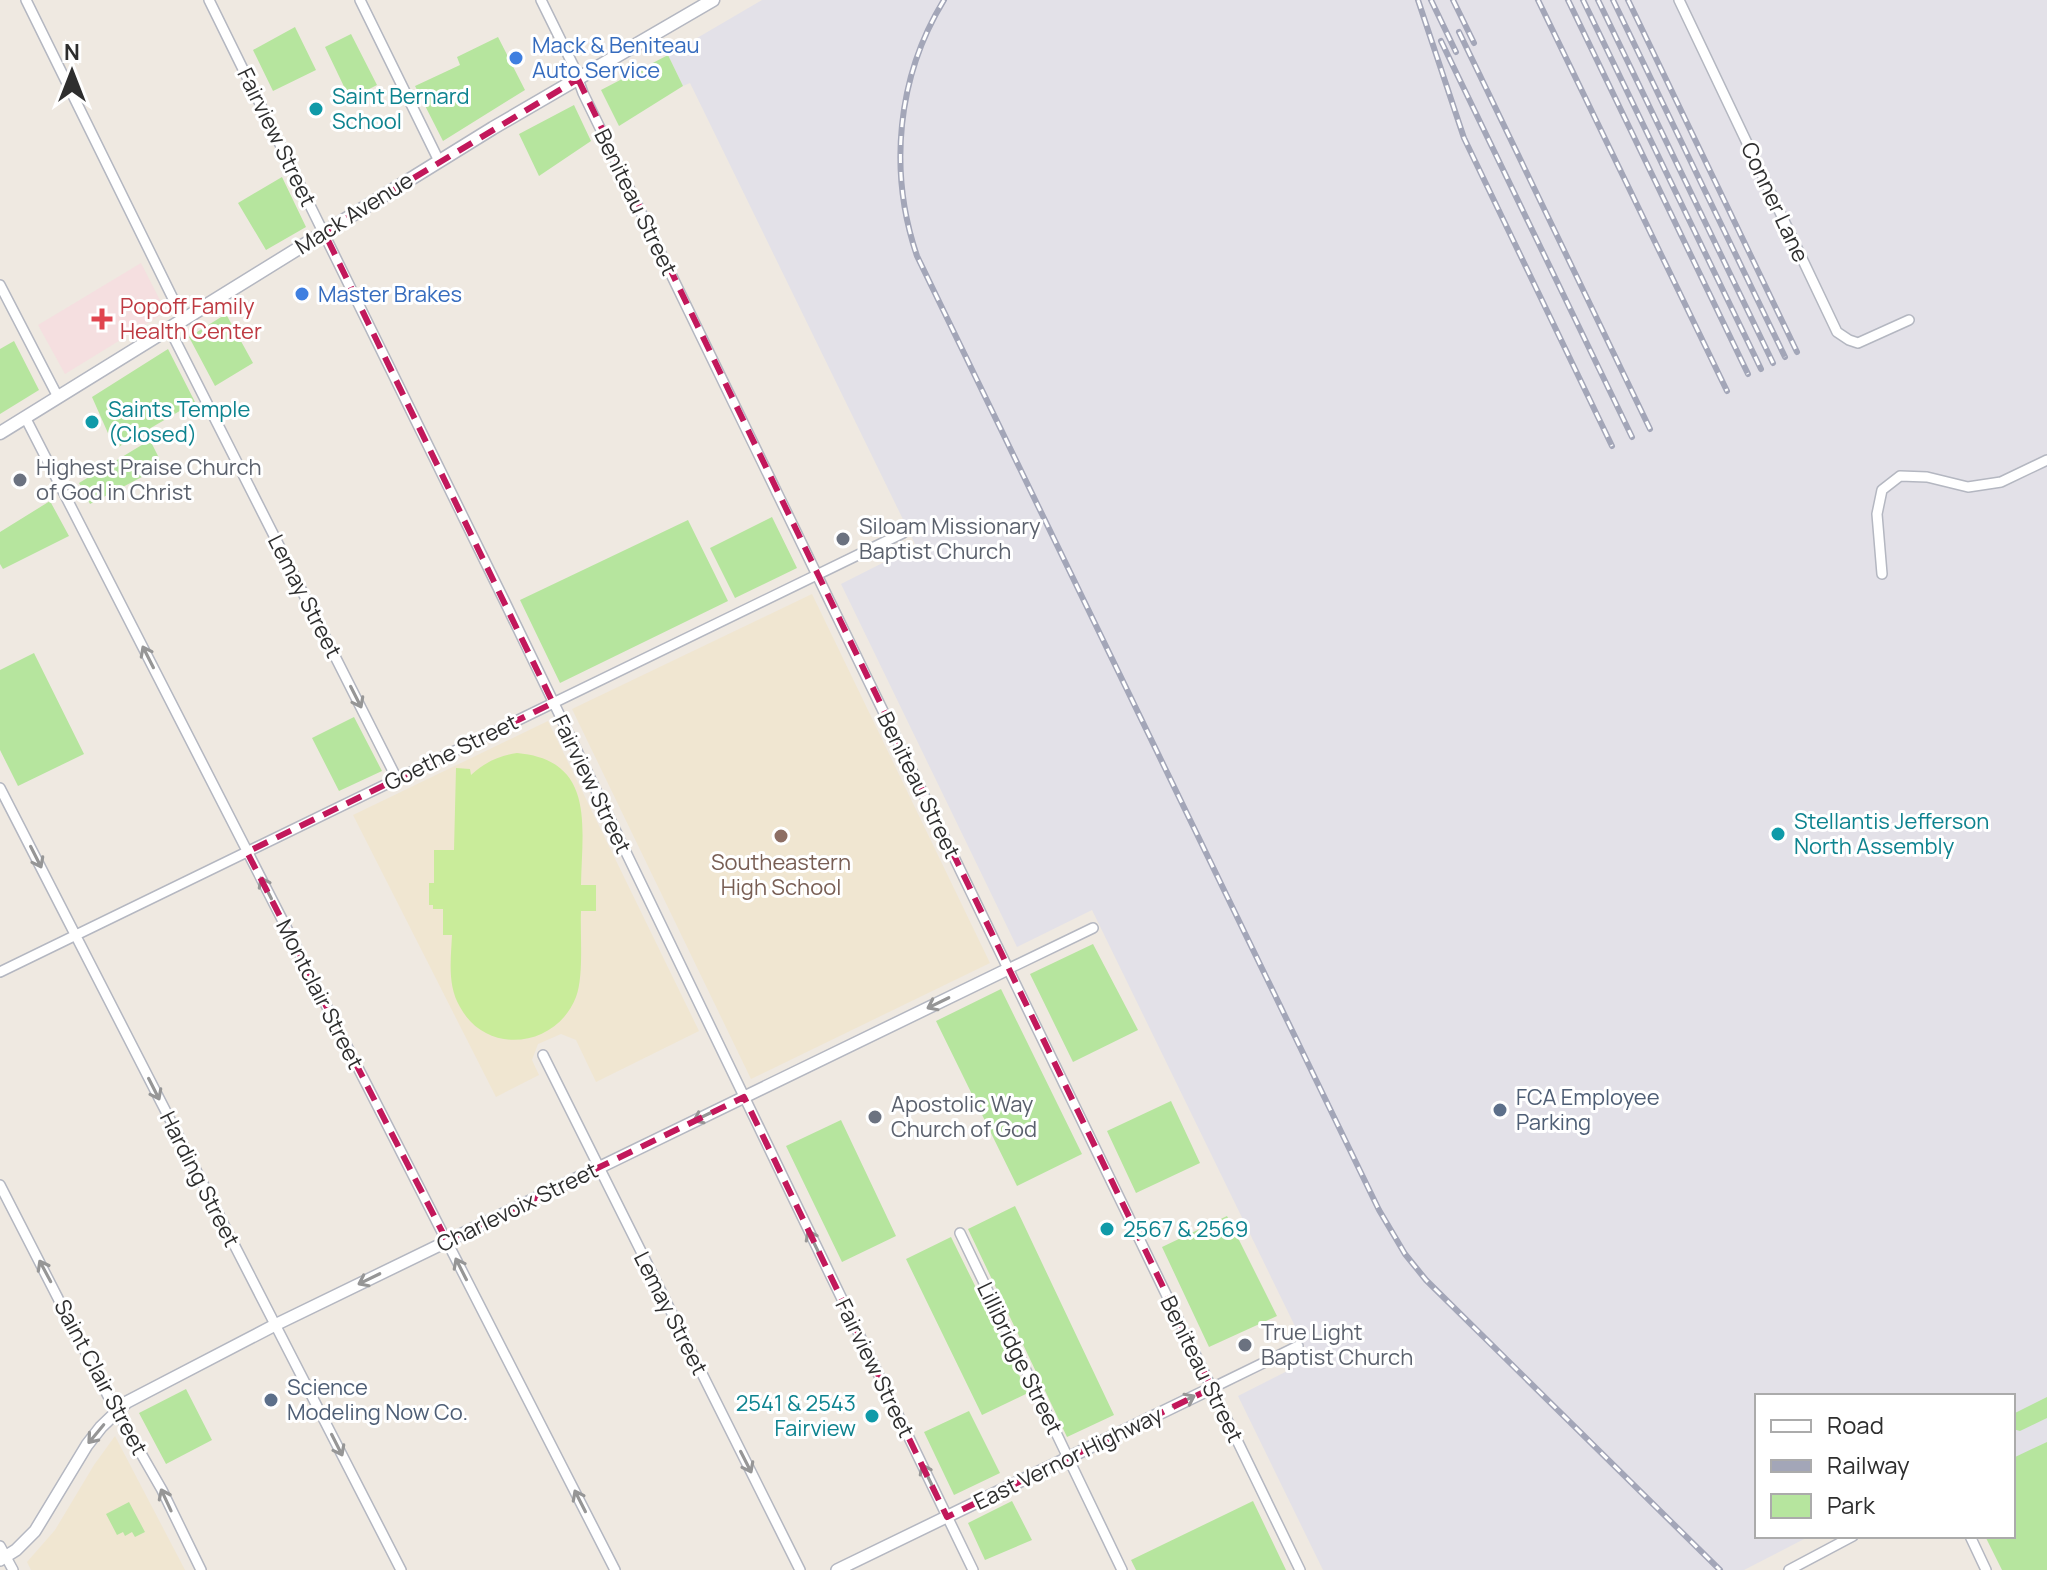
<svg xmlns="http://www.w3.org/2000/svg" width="2047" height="1570" viewBox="0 0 2047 1570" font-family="Manrope,sans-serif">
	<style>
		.industrial { fill: #e3e1e8 }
		.education { fill: #f0e6d1 }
		.medical { fill: #f5dfe0 }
		.green { fill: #b6e59e }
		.pitch { fill: #c9ec9a }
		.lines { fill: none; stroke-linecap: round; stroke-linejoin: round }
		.minor-casing { stroke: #b4b7c1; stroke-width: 12 }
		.tertiary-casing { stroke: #b4b7c1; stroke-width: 14 }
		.secondary-casing { stroke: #b4b7c1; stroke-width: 15 }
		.minor { stroke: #fff; stroke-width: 9 }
		.tertiary { stroke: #fff; stroke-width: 11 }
		.secondary { stroke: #fff; stroke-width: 12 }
		.rail-casing { stroke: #a3a6b8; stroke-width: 6 }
		.rail { stroke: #fff; stroke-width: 3; stroke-dasharray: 9; stroke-linecap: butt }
		.oneway { stroke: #969696 }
		.marked { fill: none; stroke: #c2185b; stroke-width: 6; stroke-dasharray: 16 10; stroke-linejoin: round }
		.shop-dot { fill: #3f7fe0; stroke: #fff; stroke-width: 3 }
		.culture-dot { fill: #0f9aa8; stroke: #fff; stroke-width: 3 }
		.health-dot { fill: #e0444e; stroke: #fff; stroke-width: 3 }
		.worship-dot { fill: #6b7280; stroke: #fff; stroke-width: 3 }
		.education-dot { fill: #8d6e63; stroke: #fff; stroke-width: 3 }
		.service-dot { fill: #5c6f8a; stroke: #fff; stroke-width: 3 }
		.labels { text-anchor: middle; stroke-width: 6; stroke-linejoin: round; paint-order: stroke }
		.shop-label { font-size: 22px; fill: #366cbe; stroke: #fff; text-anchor: start }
		.culture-label { font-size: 22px; fill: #0d838f; stroke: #fff; text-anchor: start }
		.street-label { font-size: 22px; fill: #2e2e2e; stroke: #fff }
		.health-label { font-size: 22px; fill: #be3a42; stroke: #fff; text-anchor: start }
		.worship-label { font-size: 22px; fill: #5b616d; stroke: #fff; text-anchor: start }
		.education-label { font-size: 22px; fill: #785e54; stroke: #fff }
		.service-label { font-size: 22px; fill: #4e5e75; stroke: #fff; text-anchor: start }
	</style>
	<rect width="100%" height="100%" fill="#efe9e1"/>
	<path class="industrial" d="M762 0H2047V1570L2013 1536V1396H1757V1536H1810L1744 1570H1323L1238 1396 1311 1359 1092 910 1017 947 841 584 916 546 690 83 683 86 668 55Z"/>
	<path class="education" d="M812 594 990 963 751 1079 572 709Z
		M548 721 699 1031 596 1082 576 1040 561 1034 538 1044 532 1060 539 1075 496 1097 353 815Z
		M115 1436 185 1570H31L27 1562 55 1530 94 1465Z"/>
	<path class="medical" d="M141 263 166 312 65 374 38 325Z"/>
	<path class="green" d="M295 27 316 70 273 91 253 50Z
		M351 34 377 85 350 99 325 47Z
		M498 37 525 90 443 141 415 86 460 65 457 57Z
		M668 55 683 86 619 126 601 90Z
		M574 105 591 141 539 176 519 134Z
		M282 177 306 227 266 250 238 203Z
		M226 314 253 363 215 386 189 337Z
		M14 341 39 390 0 414V349Z
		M168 349 195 402 115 449 92 397Z
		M150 440 163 466 90 504 79 483Z
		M50 501 69 536 3 569 0 564V532Z
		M772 517 797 568 735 598 710 548Z
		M688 520 728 601 560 683 520 600Z
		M34 653 84 754 18 786 0 750V670Z
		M354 717 382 771 339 791 312 738Z
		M1093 944 1138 1030 1073 1062 1030 974Z
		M1001 989 1082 1154 1017 1186 936 1021Z
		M1171 1101 1200 1163 1136 1193 1107 1131Z
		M841 1120 896 1236 842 1262 786 1146Z
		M1015 1206 1114 1415 1067 1437 968 1229Z
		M1227 1216 1277 1316 1209 1347 1162 1247Z
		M951 1237 1028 1393 982 1415 906 1259Z
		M186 1389 212 1440 166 1464 139 1413Z
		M2047 1397V1418L2020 1431 2013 1429V1414Z
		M969 1411 1000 1473 954 1495 924 1432Z
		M2047 1442V1570H2002L1985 1536H2013V1458Z
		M1012 1501 1032 1540 985 1560 968 1523Z
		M1253 1501 1286 1570H1136L1131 1560Z
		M129 1502 145 1532 135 1537 132 1532 125 1536 123 1532 117 1535 106 1514Z"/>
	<path class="pitch" d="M517 753C596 760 582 827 581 885H596V911H581C580 934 584 976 576 997 557 1047 487 1057 460 1007 447 985 451 959 452 935H443V909H433V905H429V883H434V850H454L456 768 470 769 471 775C484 763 498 756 517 753Z"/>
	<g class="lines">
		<g class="minor-casing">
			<path id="minor" d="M26 0 183 319
				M209 0 504 600 973 1570
				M360 0 439 161
				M541 0 573 65 583 93 1300 1570
				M1679 0 1837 332 1849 340 1858 343 1909 320
				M0 285 58 397
				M169 328 397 779
				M25 417 615 1570
				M1882 574 1877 514 1882 490 1900 476 1927 477 1968 487 2001 482 2047 460
				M0 788 401 1570
				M1008 969 1093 928
				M0 972 903 533
				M543 1055 800 1570
				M0 1185 108 1396 162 1490 201 1570
				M960 1233 1122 1570
				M1212 1388 1298 1346
				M1970 1536 1986 1570
				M0 1546 13 1570
				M1789 1570 1853 1536"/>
		</g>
		<g class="tertiary-casing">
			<path id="tertiary" d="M0 1560 16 1550 35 1531 87 1445 101 1427 127 1402 275 1325 1008 969
				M837 1570 1212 1388"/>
		</g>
		<g class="secondary-casing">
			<path id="secondary" d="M0 433 493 128 713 0"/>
		</g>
		<use href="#minor" class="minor"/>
		<use href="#tertiary" class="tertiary"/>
		<use href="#secondary" class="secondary"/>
		<g class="rail-casing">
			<path id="rail" d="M944 0C897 77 888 171 917 256L1379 1210 1405 1254 1426 1280 1720 1570
				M1418 0 1464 138 1612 446
				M1431 0 1456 52
				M1453 0 1474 43
				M1538 0 1727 391
				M1568 0 1748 374
				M1583 0 1761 369
				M1598 0 1773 363
				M1613 0 1785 357
				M1628 0 1797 352
				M1459 32 1650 429
				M1441 41 1632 437"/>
		</g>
		<use href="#rail" class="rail"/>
	</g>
	<defs><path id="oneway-shaft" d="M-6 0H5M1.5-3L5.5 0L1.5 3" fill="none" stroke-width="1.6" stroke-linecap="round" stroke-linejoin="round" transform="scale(2)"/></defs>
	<g class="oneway">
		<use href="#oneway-shaft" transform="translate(148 657) rotate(-117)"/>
		<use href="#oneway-shaft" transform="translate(356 697) rotate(63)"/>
		<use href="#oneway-shaft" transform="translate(36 857) rotate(63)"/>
		<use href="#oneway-shaft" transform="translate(266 888) rotate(-117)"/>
		<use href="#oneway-shaft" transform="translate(938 1003) rotate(154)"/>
		<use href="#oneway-shaft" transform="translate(154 1089) rotate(63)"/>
		<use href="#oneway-shaft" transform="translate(704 1116) rotate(154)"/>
		<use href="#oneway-shaft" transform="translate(813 1241) rotate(-116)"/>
		<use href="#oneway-shaft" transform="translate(461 1269) rotate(-117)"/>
		<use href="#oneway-shaft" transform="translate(45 1271) rotate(-118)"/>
		<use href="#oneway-shaft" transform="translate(369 1279) rotate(154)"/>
		<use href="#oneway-shaft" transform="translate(1184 1401) rotate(-26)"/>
		<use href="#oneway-shaft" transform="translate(96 1434) rotate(130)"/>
		<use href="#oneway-shaft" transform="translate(337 1445) rotate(63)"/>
		<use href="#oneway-shaft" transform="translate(746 1462) rotate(63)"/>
		<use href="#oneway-shaft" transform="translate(927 1475) rotate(-116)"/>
		<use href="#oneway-shaft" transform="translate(166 1500) rotate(-115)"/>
		<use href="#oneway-shaft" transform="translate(580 1501) rotate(-117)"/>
	</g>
	<path class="marked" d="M578 79 1212 1388 947 1517 744 1097 447 1241 247 852 553 703 324 232Z"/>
	<g class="shop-dot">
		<circle cx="516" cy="58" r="8"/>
		<circle cx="302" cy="294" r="8"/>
	</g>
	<g class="culture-dot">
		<circle cx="316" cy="109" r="8"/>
		<circle cx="92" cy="422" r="8"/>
		<circle cx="1778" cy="834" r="8"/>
		<circle cx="1107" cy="1229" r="8"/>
		<circle cx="872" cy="1416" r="8"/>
	</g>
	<path class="health-dot" d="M98 307h8v8h8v8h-8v8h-8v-8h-8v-8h8z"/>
	<g class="worship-dot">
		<circle cx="20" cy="480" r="8"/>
		<circle cx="843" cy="539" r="8"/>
		<circle cx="875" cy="1117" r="8"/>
		<circle cx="1245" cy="1345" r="8"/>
	</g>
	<circle class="education-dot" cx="781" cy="836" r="8"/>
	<g class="service-dot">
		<circle cx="1500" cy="1110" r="8"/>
		<circle cx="271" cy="1400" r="8"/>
	</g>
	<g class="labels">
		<g class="shop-label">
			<text x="532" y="53">Mack &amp; Beniteau<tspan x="532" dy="25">Auto Service</tspan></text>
			<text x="318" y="302">Master Brakes</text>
		</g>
		<g class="culture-label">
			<text x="332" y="104">Saint Bernard<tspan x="332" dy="25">School</tspan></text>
			<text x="108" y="417">Saints Temple<tspan x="108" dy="25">(Closed)</tspan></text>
			<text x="1794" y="829">Stellantis Jefferson<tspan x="1794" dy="25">North Assembly</tspan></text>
			<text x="1123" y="1237">2567 &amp; 2569</text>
			<text x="856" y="1411" text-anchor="end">2541 &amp; 2543<tspan x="856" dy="25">Fairview</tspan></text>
		</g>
		<g class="street-label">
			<text transform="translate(277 137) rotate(64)" y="8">Fairview Street</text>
			<text transform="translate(636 202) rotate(64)" y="8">Beniteau Street</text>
			<text transform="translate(1775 202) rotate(65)" y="8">Conner Lane</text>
			<text transform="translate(354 213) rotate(-32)" y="8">Mack Avenue</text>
			<text transform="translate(305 596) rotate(63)" y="8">Lemay Street</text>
			<text transform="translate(451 752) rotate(-26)" y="8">Goethe Street</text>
			<text transform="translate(592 784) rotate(64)" y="8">Fairview Street</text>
			<text transform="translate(919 785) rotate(64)" y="8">Beniteau Street</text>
			<text transform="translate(320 994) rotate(63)" y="8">Montclair Street</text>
			<text transform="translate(200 1179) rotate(63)" y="8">Harding Street</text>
			<text transform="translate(517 1207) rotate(-26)" y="8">Charlevoix Street</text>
			<text transform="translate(671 1313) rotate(63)" y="8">Lemay Street</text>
			<text transform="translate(1020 1358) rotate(64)" y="8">Lillibridge Street</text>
			<text transform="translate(875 1368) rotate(64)" y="8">Fairview Street</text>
			<text transform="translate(1202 1369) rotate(64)" y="8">Beniteau Street</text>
			<text transform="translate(101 1377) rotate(62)" y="8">Saint Clair Street</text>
			<text transform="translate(1068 1458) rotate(-26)" y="8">East Vernor Highway</text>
		</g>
		<g class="health-label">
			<text x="120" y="314">Popoff Family<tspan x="120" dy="25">Health Center</tspan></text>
		</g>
		<g class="worship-label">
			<text x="36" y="475">Highest Praise Church<tspan x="36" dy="25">of God in Christ</tspan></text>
			<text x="859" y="534">Siloam Missionary<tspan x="859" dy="25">Baptist Church</tspan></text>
			<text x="891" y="1112">Apostolic Way<tspan x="891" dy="25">Church of God</tspan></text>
			<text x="1261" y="1340">True Light<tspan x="1261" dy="25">Baptist Church</tspan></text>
		</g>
		<g class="education-label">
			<text x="781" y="870">Southeastern<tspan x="781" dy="25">High School</tspan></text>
		</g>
		<g class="service-label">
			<text x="1516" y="1105">FCA Employee<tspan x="1516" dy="25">Parking</tspan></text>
			<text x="287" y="1395">Science<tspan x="287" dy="25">Modeling Now Co.</tspan></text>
		</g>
	</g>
	<rect x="1755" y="1394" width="260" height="144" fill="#ffffff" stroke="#ababab" stroke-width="2"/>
	<rect x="1771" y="1420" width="40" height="12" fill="#ffffff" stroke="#ababab" stroke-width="2"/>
	<text x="1827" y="1434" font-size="24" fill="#2e2e2e">Road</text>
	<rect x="1771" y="1460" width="40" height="12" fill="#a3a6b8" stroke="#ababab" stroke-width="2"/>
	<text x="1827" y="1474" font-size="24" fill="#2e2e2e">Railway</text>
	<rect x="1771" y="1494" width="40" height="24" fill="#b6e59e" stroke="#ababab" stroke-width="2"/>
	<text x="1827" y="1514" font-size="24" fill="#2e2e2e">Park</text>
	<g transform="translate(72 72)" stroke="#ffffff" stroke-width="6" paint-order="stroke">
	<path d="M0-6L14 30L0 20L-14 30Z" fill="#2e2e2e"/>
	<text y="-12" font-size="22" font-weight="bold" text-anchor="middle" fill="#2e2e2e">N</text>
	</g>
</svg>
